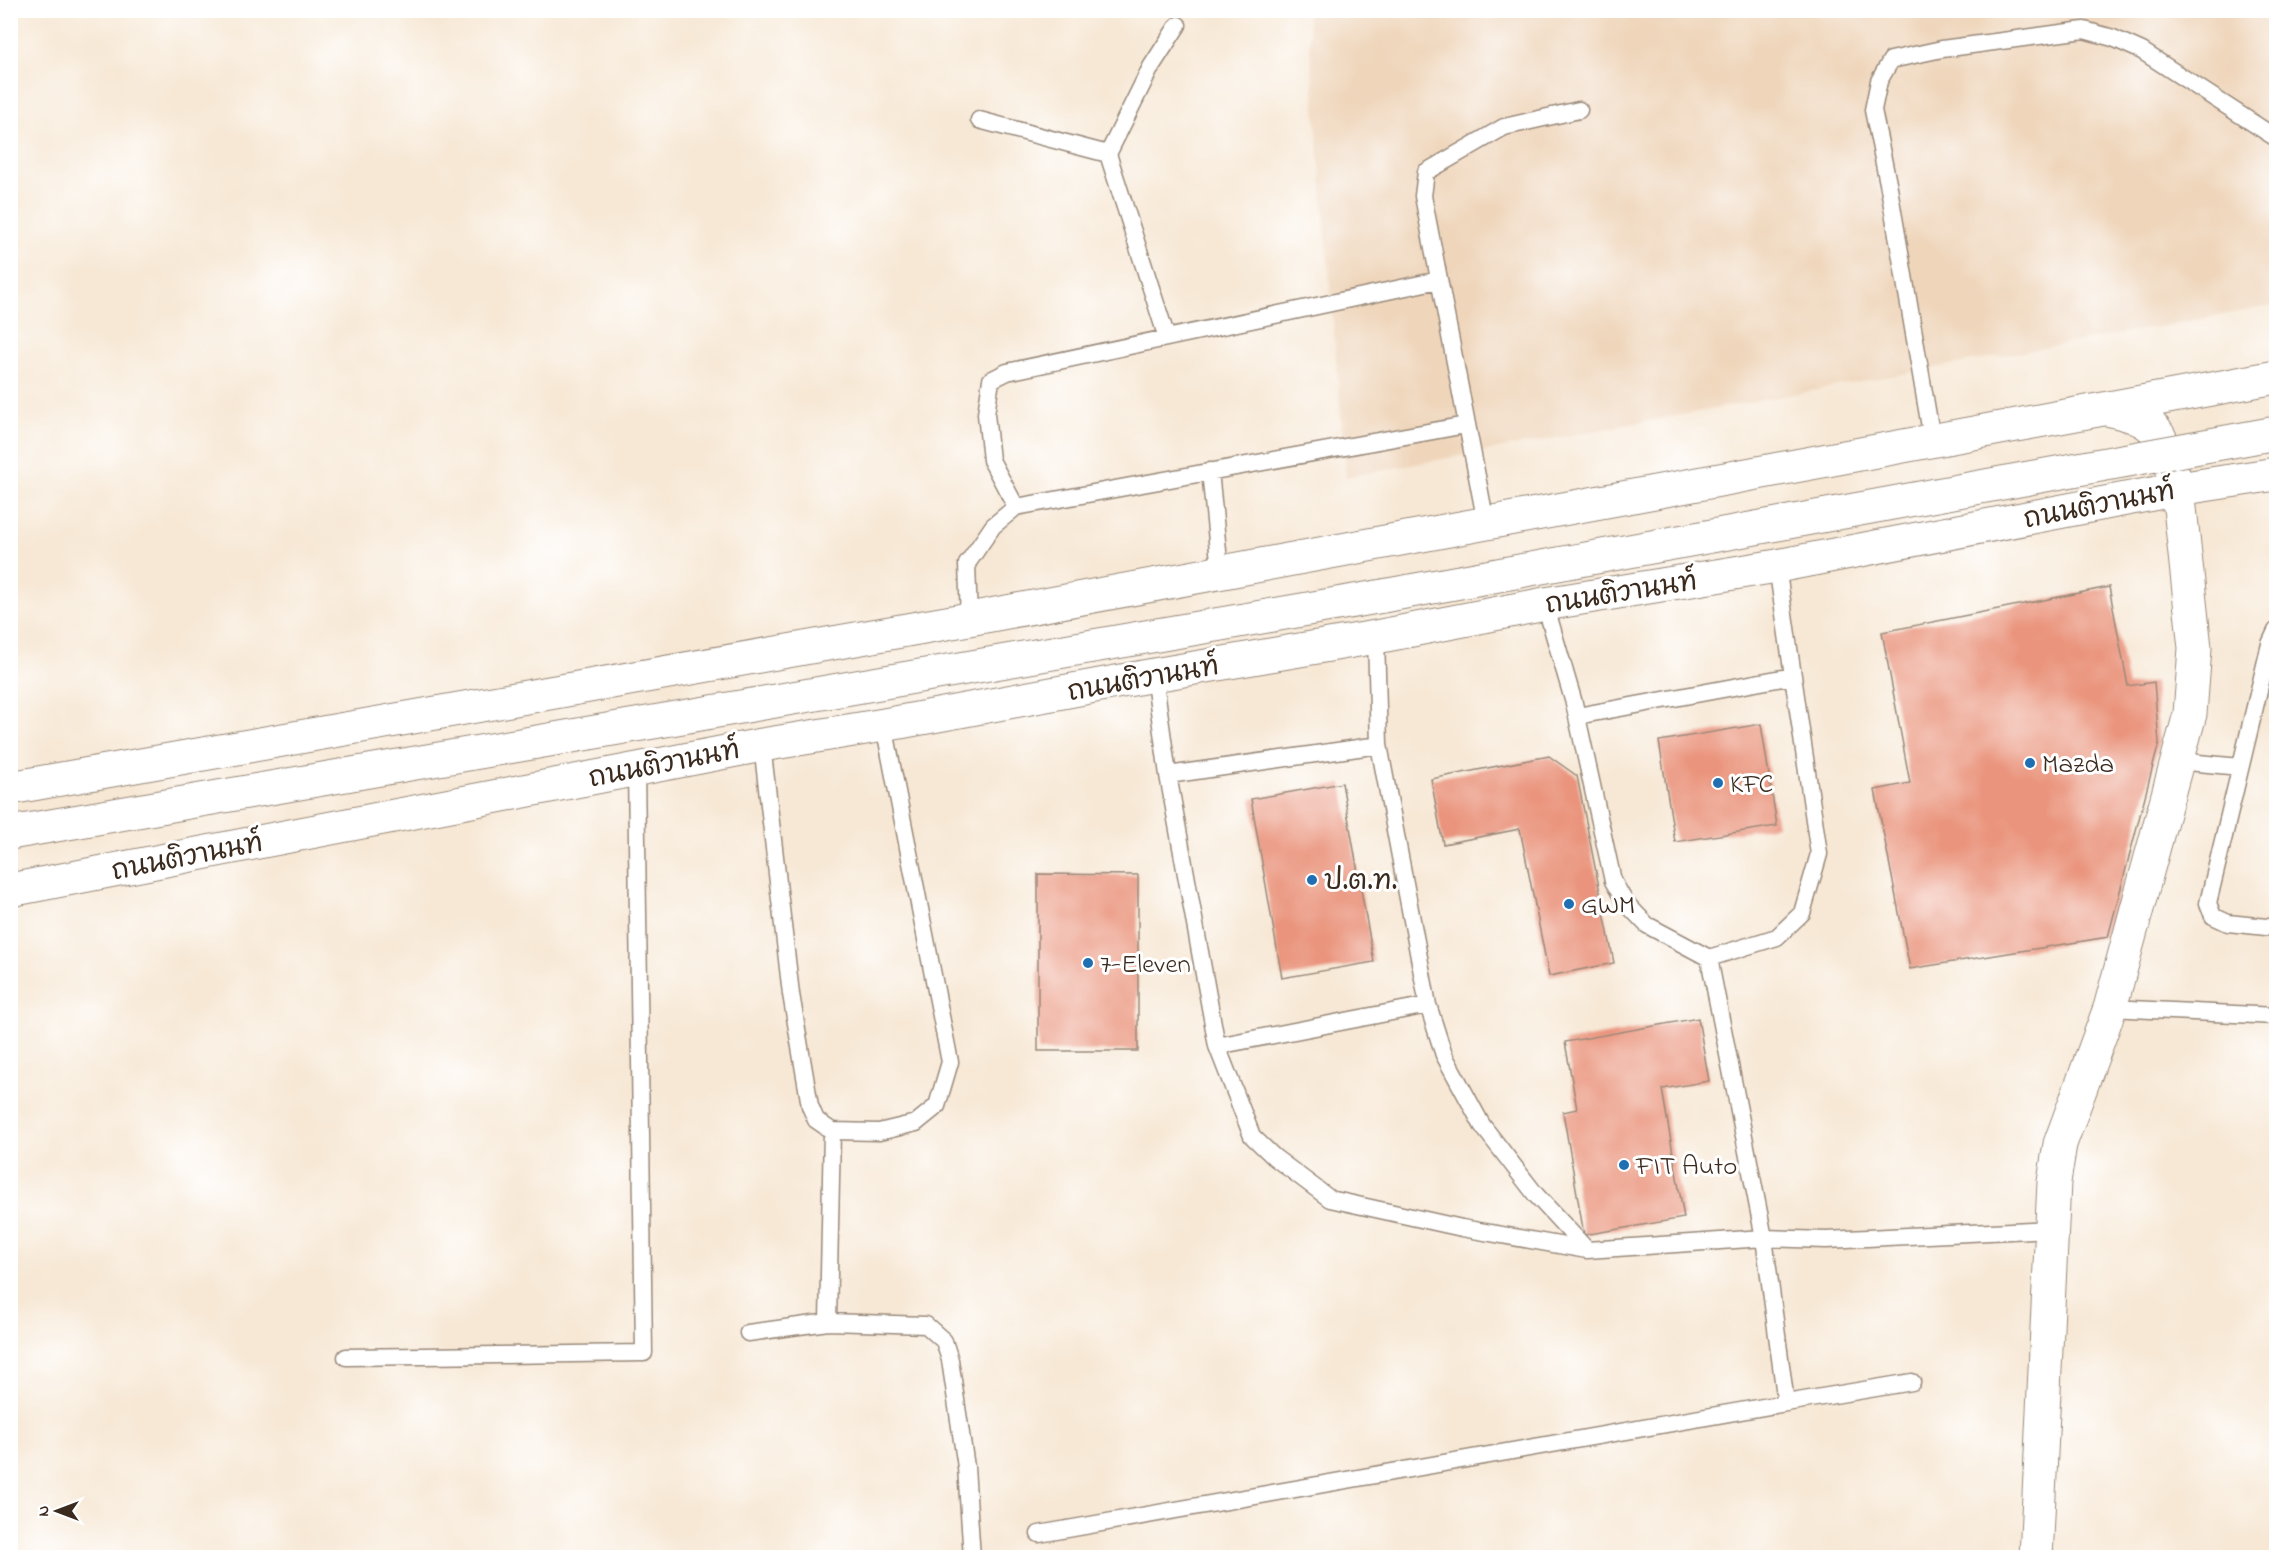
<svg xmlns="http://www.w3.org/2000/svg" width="2287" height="1568" viewBox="0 0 2287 1568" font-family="'Indie Flower','Playpen Sans Thai',sans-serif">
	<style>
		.built { fill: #efd6bb }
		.building { fill: #ea947d }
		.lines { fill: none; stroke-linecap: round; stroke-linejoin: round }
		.service-casing { stroke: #99897a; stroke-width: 19 }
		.minor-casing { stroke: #99897a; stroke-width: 35 }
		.primary-casing { stroke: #99897a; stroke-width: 35 }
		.service { stroke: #fff; stroke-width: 16 }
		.minor { stroke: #fff; stroke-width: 33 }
		.primary { stroke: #fff; stroke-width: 33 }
		.primary-bridge-casing { stroke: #99897a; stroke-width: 35; stroke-linecap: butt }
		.primary-bridge { stroke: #fff; stroke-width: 33 }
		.poi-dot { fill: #1f6fb2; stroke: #fff; stroke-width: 2 }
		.labels { text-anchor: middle; stroke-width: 6; stroke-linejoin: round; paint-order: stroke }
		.street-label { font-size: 27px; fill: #3b2a1e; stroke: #fff }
		.poi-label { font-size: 27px; fill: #3b2a1e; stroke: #fff; text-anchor: start }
	</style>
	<rect width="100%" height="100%" fill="#fff"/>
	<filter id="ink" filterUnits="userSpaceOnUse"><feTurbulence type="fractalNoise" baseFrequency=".0167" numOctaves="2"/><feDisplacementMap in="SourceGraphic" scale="12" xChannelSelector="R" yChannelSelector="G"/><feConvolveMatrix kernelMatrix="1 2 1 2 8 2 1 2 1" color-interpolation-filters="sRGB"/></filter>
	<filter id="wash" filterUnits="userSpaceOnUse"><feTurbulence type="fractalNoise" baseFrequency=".008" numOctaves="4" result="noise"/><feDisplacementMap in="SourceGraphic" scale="24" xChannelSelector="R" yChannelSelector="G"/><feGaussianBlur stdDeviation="1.35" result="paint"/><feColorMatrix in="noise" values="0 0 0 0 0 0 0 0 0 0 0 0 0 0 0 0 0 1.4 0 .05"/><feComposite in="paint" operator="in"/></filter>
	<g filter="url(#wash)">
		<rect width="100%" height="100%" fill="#f7e8d5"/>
		<path class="built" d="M1307 11H2276V305L1346 477Z"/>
		<g id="blocks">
			<path class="building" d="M2109 587 2128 686 2154 682 2159 743 2108 937 1910 969 1875 790 1910 783 1882 632Z
				M1761 724 1777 826 1675 842 1659 741Z
				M1549 756 1577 776 1614 963 1549 976 1520 829 1443 844 1431 779Z
				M1342 783 1374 962 1282 978 1251 799Z
				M1038 874 1138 875V1051H1038Z
				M1698 1018 1709 1081 1662 1089 1684 1218 1584 1235 1563 1112 1577 1109 1565 1042Z"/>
		</g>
	</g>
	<g filter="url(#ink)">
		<use href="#blocks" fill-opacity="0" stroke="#99897a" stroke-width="1.5"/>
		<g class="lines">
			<g class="service-casing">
				<path id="service" d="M979 120 1108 154 1167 338
					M1108 154 1151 67 1178 25
					M1932 439 1889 188 1873 110 1879 81 1891 60 1942 49 2084 30 2113 38 2142 51 2276 138
					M1210 471 1220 571
					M1016 507 991 460 986 414 991 380 1007 372 1439 280
					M1486 523 1423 196 1426 172 1504 127 1579 110
					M969 619 967 564 993 526 1016 507 1466 425
					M2276 631 2270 644 2208 903 2213 916 2228 923 2276 928
					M1154 675 1168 775 1217 1046 1428 1005 1379 745 1376 637
					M1577 716 1793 676
					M762 745 791 994 810 1106 816 1120 832 1131 879 1132 916 1123 937 1106 950 1062 884 725
					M2177 761 2240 767
					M1168 775 1379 745
					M1709 958 1777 937 1802 913 1819 854 1777 566
					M1428 1005 1444 1055 1482 1125 1536 1195 1587 1250
					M2110 1008 2276 1016
					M1217 1046 1252 1136 1274 1157 1330 1199 1462 1228 1587 1250 1764 1238 1826 1240 2052 1229
					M828 1322 926 1325 944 1341 950 1360 966 1467 972 1558
					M748 1333 828 1322 832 1131
					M346 1357 644 1353 636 769
					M1786 1403 1912 1382
					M1039 1534 1786 1403 1764 1238 1709 958 1647 925 1625 902 1613 881 1574 703 1545 604"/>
			</g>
			<g class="minor-casing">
				<path id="minor" d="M2036 1558 2054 1182 2060 1144 2110 1008 2190 714 2195 648 2178 489"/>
			</g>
			<g class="primary-casing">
				<path id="primary" d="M2107 409C2160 420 2159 431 2175 480
					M10 788 969 619 2276 377
					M10 833 1383 596
					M10 890 762 745 884 725 1154 675 1376 637 1545 604 1777 566 2178 489 2276 474"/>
			</g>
			<use href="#service" class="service"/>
			<use href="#minor" class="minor"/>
			<use href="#primary" class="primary"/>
			<g class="primary-bridge-casing">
				<path id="primary-bridge" d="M1383 596 2276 433"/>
			</g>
			<use href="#primary-bridge" class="primary-bridge"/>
		</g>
	</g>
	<g class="poi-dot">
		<circle cx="2030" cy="763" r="6"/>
		<circle cx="1718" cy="783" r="6"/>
		<circle cx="1312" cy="880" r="6"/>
		<circle cx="1569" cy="904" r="6"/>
		<circle cx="1088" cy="963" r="6"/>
		<circle cx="1624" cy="1165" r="6"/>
	</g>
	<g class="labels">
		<g class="street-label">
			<text transform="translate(2099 504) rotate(-11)" y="9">ถนนติวานนท์</text>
			<text transform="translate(1621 592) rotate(-9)" y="9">ถนนติวานนท์</text>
			<text transform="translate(1143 678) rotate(-10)" y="9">ถนนติวานนท์</text>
			<text transform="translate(664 763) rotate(-11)" y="9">ถนนติวานนท์</text>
			<text transform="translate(187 856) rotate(-11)" y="9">ถนนติวานนท์</text>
		</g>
		<g class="poi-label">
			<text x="2042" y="772">Mazda</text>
			<text x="1730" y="792">KFC</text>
			<text x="1324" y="889">ป.ต.ท.</text>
			<text x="1581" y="913">GWM</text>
			<text x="1100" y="972">7-Eleven</text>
			<text x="1636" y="1174">FIT Auto</text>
		</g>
	</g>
	<rect width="2287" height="1568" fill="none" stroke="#fff" stroke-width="36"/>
	<g transform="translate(57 1511) rotate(270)" stroke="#ffffff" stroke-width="4.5" paint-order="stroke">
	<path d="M0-4.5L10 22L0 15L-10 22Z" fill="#3b2a1e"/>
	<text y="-9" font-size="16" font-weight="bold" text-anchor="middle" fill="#3b2a1e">N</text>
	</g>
</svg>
